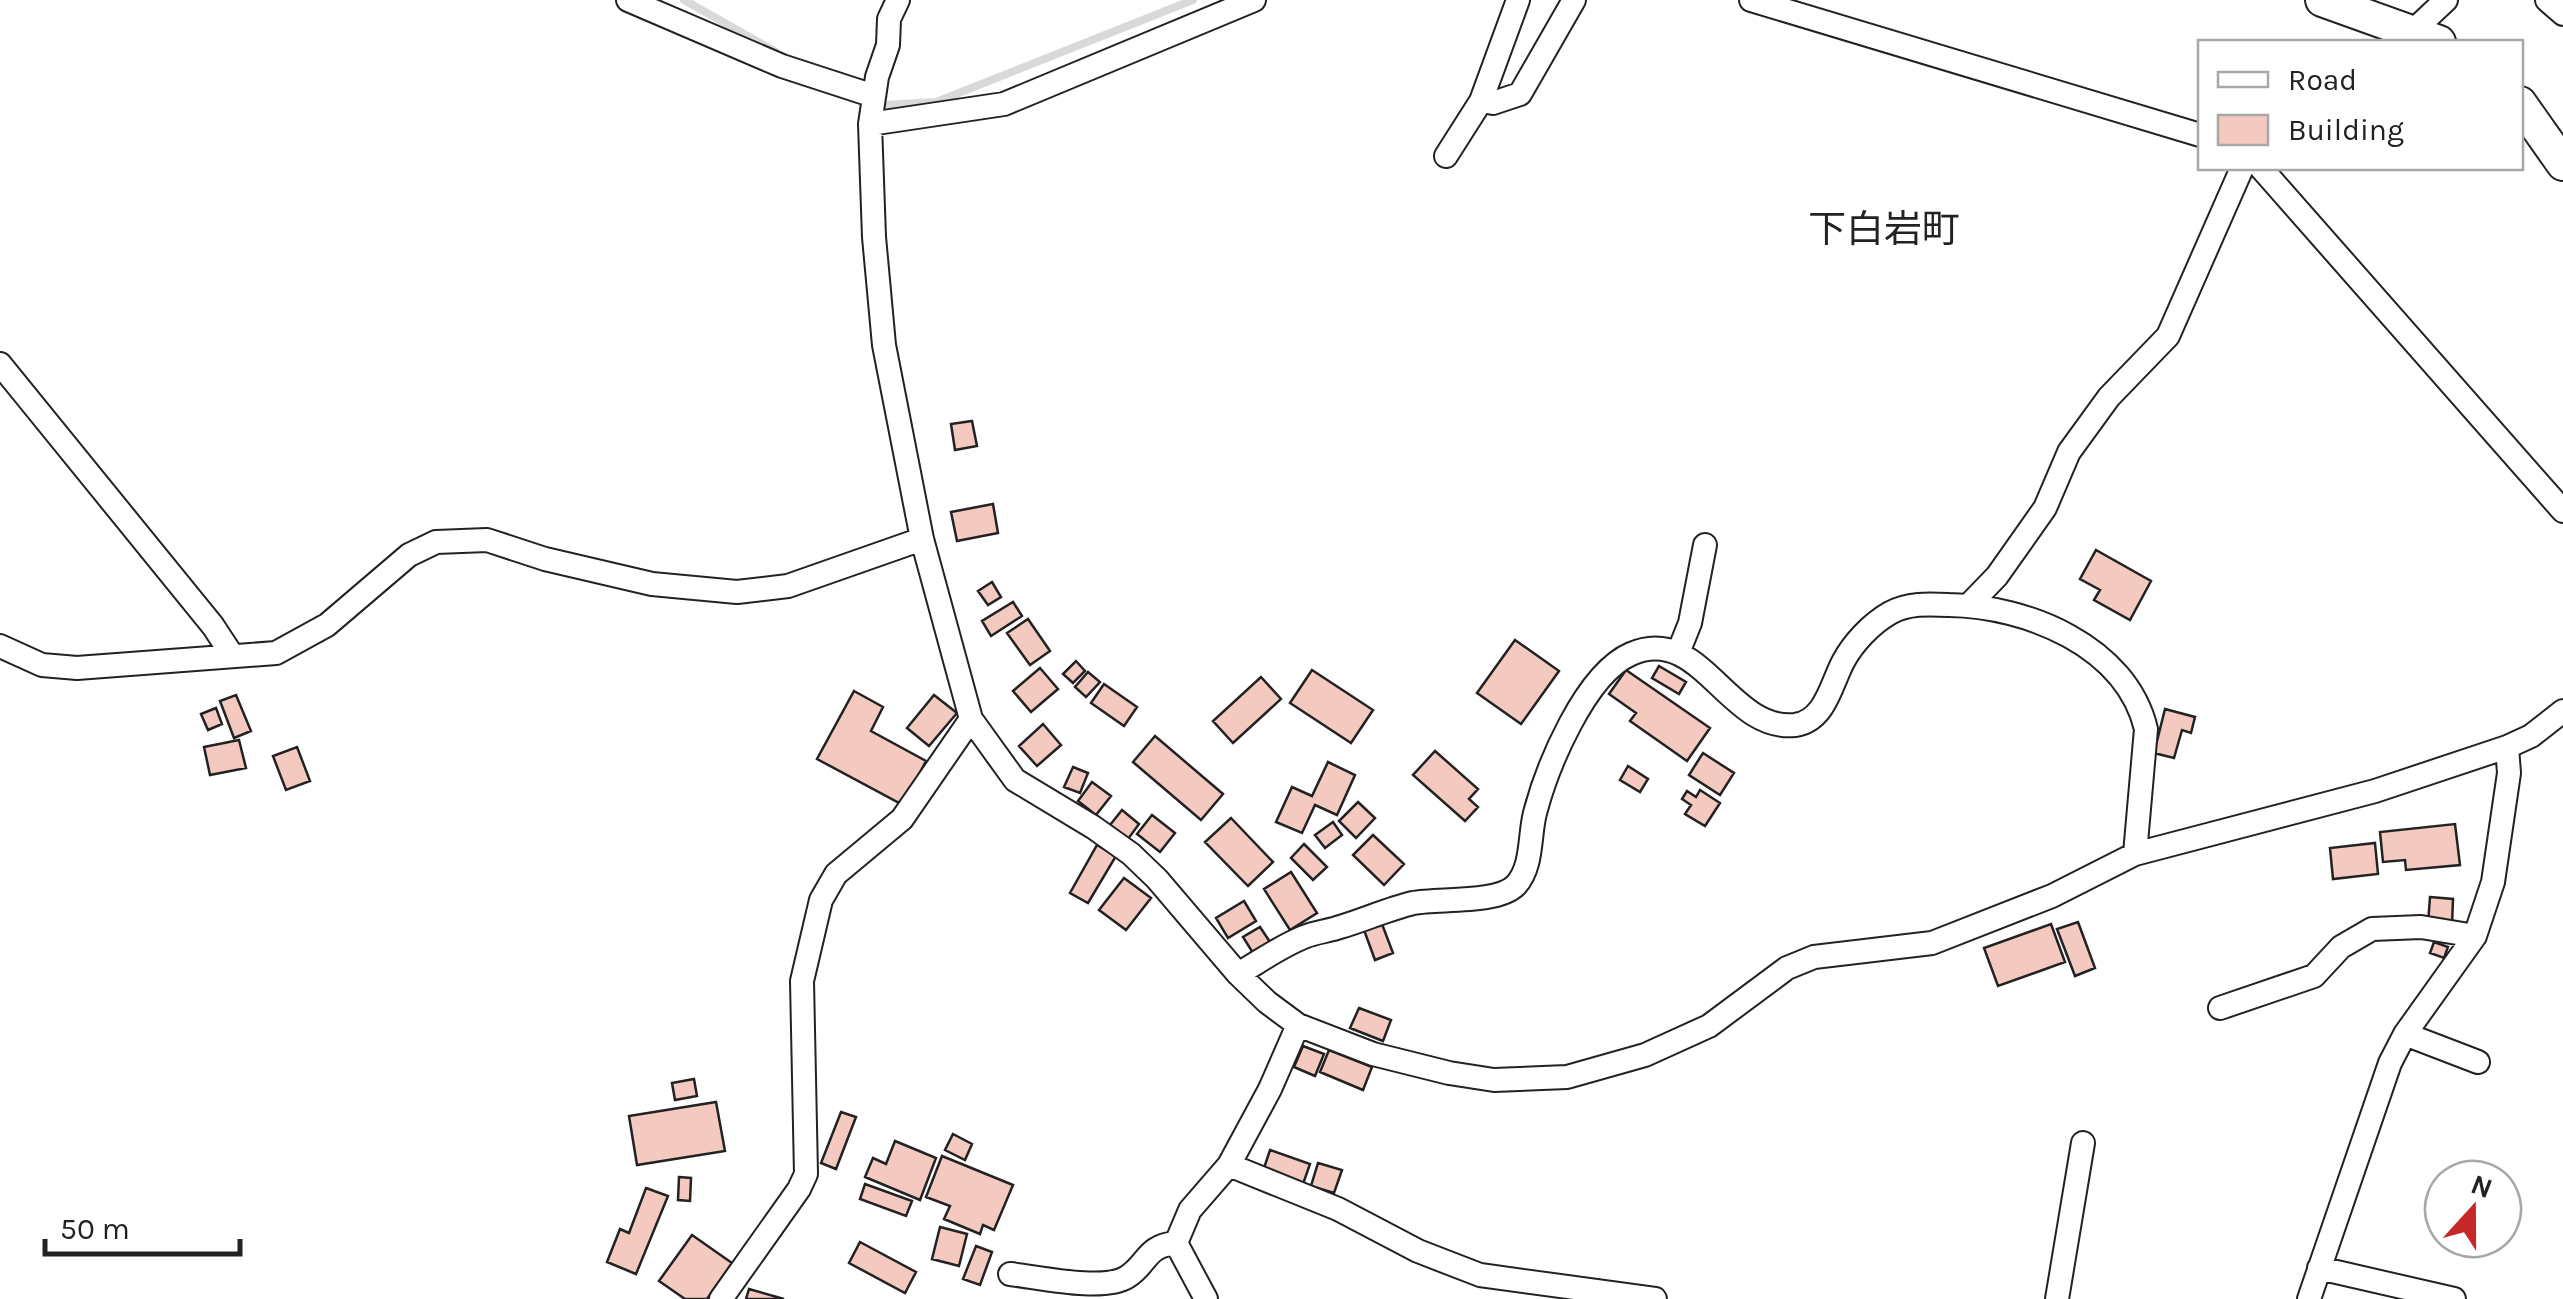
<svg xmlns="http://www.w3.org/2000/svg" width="2563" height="1299" viewBox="0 0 2563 1299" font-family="Karla,'Noto Sans JP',sans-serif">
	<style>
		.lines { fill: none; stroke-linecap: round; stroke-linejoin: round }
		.stream { stroke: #d9d9d9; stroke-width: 8 }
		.building { fill: #f3c9c0; stroke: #222; stroke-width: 2.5 }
		.street-casing { stroke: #222; stroke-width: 26 }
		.secondary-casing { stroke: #222; stroke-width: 36 }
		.street { stroke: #fff; stroke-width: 22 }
		.secondary { stroke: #fff; stroke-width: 32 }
		.labels { text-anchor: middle; stroke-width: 8; stroke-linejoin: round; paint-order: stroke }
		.quarter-label { font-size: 38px; fill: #222; stroke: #fff }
	</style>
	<rect width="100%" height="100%" fill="#fff"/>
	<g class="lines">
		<path class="stream" d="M684 0 776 52
			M878 103 884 105 936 102 1193 0"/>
	</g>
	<path class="building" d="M972 421 977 446 955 450 951 424Z
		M993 504 998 533 957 541 951 512Z
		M2096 550 2151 581 2130 620 2094 600 2100 590 2080 579Z
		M992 582 1001 597 988 605 978 591Z
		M1013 602 1022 616 991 636 982 621Z
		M1028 619 1050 651 1030 665 1007 633Z
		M1515 640 1559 671 1521 724 1477 693Z
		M1076 661 1085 671 1073 683 1063 674Z
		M1659 666 1686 682 1679 694 1652 678Z
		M1040 668 1058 689 1031 712 1013 691Z
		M1312 670 1373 710 1351 743 1290 703Z
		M1626 670 1710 728 1687 761 1630 721 1636 713 1609 694Z
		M1088 672 1100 682 1086 697 1075 687Z
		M1261 677 1281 699 1233 743 1213 721Z
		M1104 684 1137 707 1124 726 1091 703Z
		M854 691 883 707 871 731 926 761 903 805 817 759Z
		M236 695 251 731 234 738 220 701Z
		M934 695 957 713 929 746 907 728Z
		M216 708 222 724 208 730 201 714Z
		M2165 709 2195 717 2191 733 2182 730 2174 758 2154 753Z
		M1043 724 1061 745 1037 766 1019 746Z
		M1155 736 1223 794 1201 820 1133 762Z
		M239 740 246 768 210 775 204 747Z
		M297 747 310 781 286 790 273 756Z
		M1435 751 1478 789 1469 799 1478 807 1465 821 1413 775Z
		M1703 753 1734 773 1720 795 1689 775Z
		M1328 762 1355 775 1337 815 1315 805 1302 833 1276 822 1292 787 1312 796Z
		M1628 766 1648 779 1640 792 1620 780Z
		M1073 767 1088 773 1080 793 1064 787Z
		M1092 782 1111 796 1096 815 1078 801Z
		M1700 790 1720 803 1705 826 1685 814 1691 805 1682 799 1687 791 1696 797Z
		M1358 802 1375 818 1356 838 1339 821Z
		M1122 810 1139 824 1128 839 1110 825Z
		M1152 815 1175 833 1160 852 1137 834Z
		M1231 818 1273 862 1248 886 1205 842Z
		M1333 822 1342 835 1325 848 1315 835Z
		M2455 824 2460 865 2406 870 2405 860 2383 862 2380 832Z
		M1373 835 1404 864 1384 885 1353 855Z
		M2375 843 2378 874 2333 879 2330 848Z
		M1304 844 1327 867 1313 880 1291 858Z
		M1097 845 1116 856 1088 903 1070 893Z
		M1291 872 1317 913 1290 930 1264 889Z
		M1124 878 1151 898 1126 930 1099 910Z
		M2430 897 2453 899 2452 925 2428 924Z
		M1244 901 1256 921 1228 938 1216 918Z
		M2078 922 2095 968 2075 976 2057 929Z
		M1382 924 1393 953 1375 960 1364 930Z
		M2051 924 2065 962 1998 986 1984 948Z
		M1260 927 1270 942 1253 953 1243 937Z
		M2434 942 2448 947 2444 958 2430 953Z
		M1359 1008 1391 1020 1383 1041 1350 1028Z
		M1303 1046 1324 1054 1315 1076 1294 1067Z
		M1329 1050 1372 1067 1363 1090 1320 1072Z
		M694 1079 697 1096 675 1100 672 1083Z
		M716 1102 725 1151 637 1165 629 1116Z
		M841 1112 856 1117 836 1169 821 1163Z
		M953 1134 972 1144 965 1160 945 1150Z
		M895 1141 936 1158 920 1200 865 1177 873 1158 886 1164Z
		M1270 1150 1310 1164 1302 1187 1262 1174Z
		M942 1156 1013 1185 994 1230 983 1225 980 1234 944 1219 950 1206 926 1197Z
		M1318 1163 1342 1170 1334 1193 1311 1186Z
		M679 1177 691 1178 690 1201 678 1200Z
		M865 1184 912 1201 906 1216 860 1199Z
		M646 1188 668 1196 636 1274 607 1262 620 1229 629 1233Z
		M940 1227 967 1234 959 1266 932 1259Z
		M692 1235 732 1263 707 1299H685L659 1281Z
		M860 1242 916 1272 905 1293 849 1263Z
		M976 1246 992 1252 980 1285 963 1279Z
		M749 1289 784 1299H746Z"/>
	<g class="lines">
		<g class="street-casing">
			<path id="street" d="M628 0 782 66 874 96
				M898 0 889 19 888 45 877 77 870 124 874 237 884 345 922 539 971 719 1015 780 1093 827 1131 854 1157 879 1238 974 1267 1002 1298 1025 1373 1054 1449 1073 1494 1080 1567 1077 1645 1055 1709 1026 1787 968 1814 957 1932 943 2052 896 2135 854 2375 791 2507 747 2531 736 2563 711
				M1751 0 2200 135
				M2547 0 2563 14
				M2413 31 2446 0
				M1481 101 1493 103 1520 94 1574 0
				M870 124 1004 104 1254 0
				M1446 156 1481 101 1518 0
				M2261 168 2563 511
				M0 364 213 626 232 655
				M1968 606 1997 576 2045 508 2069 452 2109 397 2168 336 2242 168
				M0 646 42 665 77 668 276 653 327 625 409 555 436 542 487 540 545 559 652 584 737 592 788 586 922 539
				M1678 653 1690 623 1705 545
				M1238 974C1259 962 1281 946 1304 937 1315 932 1329 931 1340 927 1364 920 1388 909 1413 903 1438 898 1498 904 1516 885 1533 866 1529 836 1535 813 1547 767 1585 674 1631 654 1701 623 1728 732 1795 725 1825 721 1831 685 1843 662 1853 643 1871 624 1890 613 1908 603 1928 604 1949 605 2027 606 2126 646 2146 729L2135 854
				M2220 1008 2314 976 2341 947 2372 929 2421 927 2475 936
				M2405 1034 2478 1062
				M1229 1165 1338 1209 1418 1251 1480 1275 1655 1299
				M2319 1268 2454 1299
				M1010 1274C1038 1277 1103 1292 1127 1277 1148 1264 1145 1246 1176 1243
				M721 1299 799 1189 806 1174 802 981 821 900 836 874 902 819 971 719
				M1206 1299 1176 1243 1190 1210 1229 1165 1270 1089 1298 1025
				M2057 1299 2083 1143
				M2309 1299 2390 1063 2405 1034 2475 936 2493 882 2509 773 2507 747"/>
		</g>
		<g class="secondary-casing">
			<path id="secondary" d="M2322 0 2439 42
				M2520 103 2563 164"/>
		</g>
		<use href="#street" class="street"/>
		<use href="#secondary" class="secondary"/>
	</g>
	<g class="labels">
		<g class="quarter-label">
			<text x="1884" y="242">下白岩町</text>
		</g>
	</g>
	<rect x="2198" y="40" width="325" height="130" fill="#ffffff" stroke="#a7a7a7" stroke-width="2.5"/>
	<rect x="2218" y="72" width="50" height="15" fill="#ffffff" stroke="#a7a7a7" stroke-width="2.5"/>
	<text x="2288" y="90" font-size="30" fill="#222222">Road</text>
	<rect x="2218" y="115" width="50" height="30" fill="#f3c9c0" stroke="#a7a7a7" stroke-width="2.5"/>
	<text x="2288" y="140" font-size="30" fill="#222222">Building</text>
	<g transform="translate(2473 1209) rotate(21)"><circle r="48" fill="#ffffff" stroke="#a7a7a7" stroke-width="2.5"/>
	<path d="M0-8L18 38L0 25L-18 38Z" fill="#c62828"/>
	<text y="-15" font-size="28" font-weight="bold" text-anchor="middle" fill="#222222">N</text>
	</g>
	<path d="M45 1239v15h195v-15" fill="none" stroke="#222222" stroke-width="5"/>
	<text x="60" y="1239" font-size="30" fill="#222222" stroke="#ffffff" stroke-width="8" paint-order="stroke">50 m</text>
</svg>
